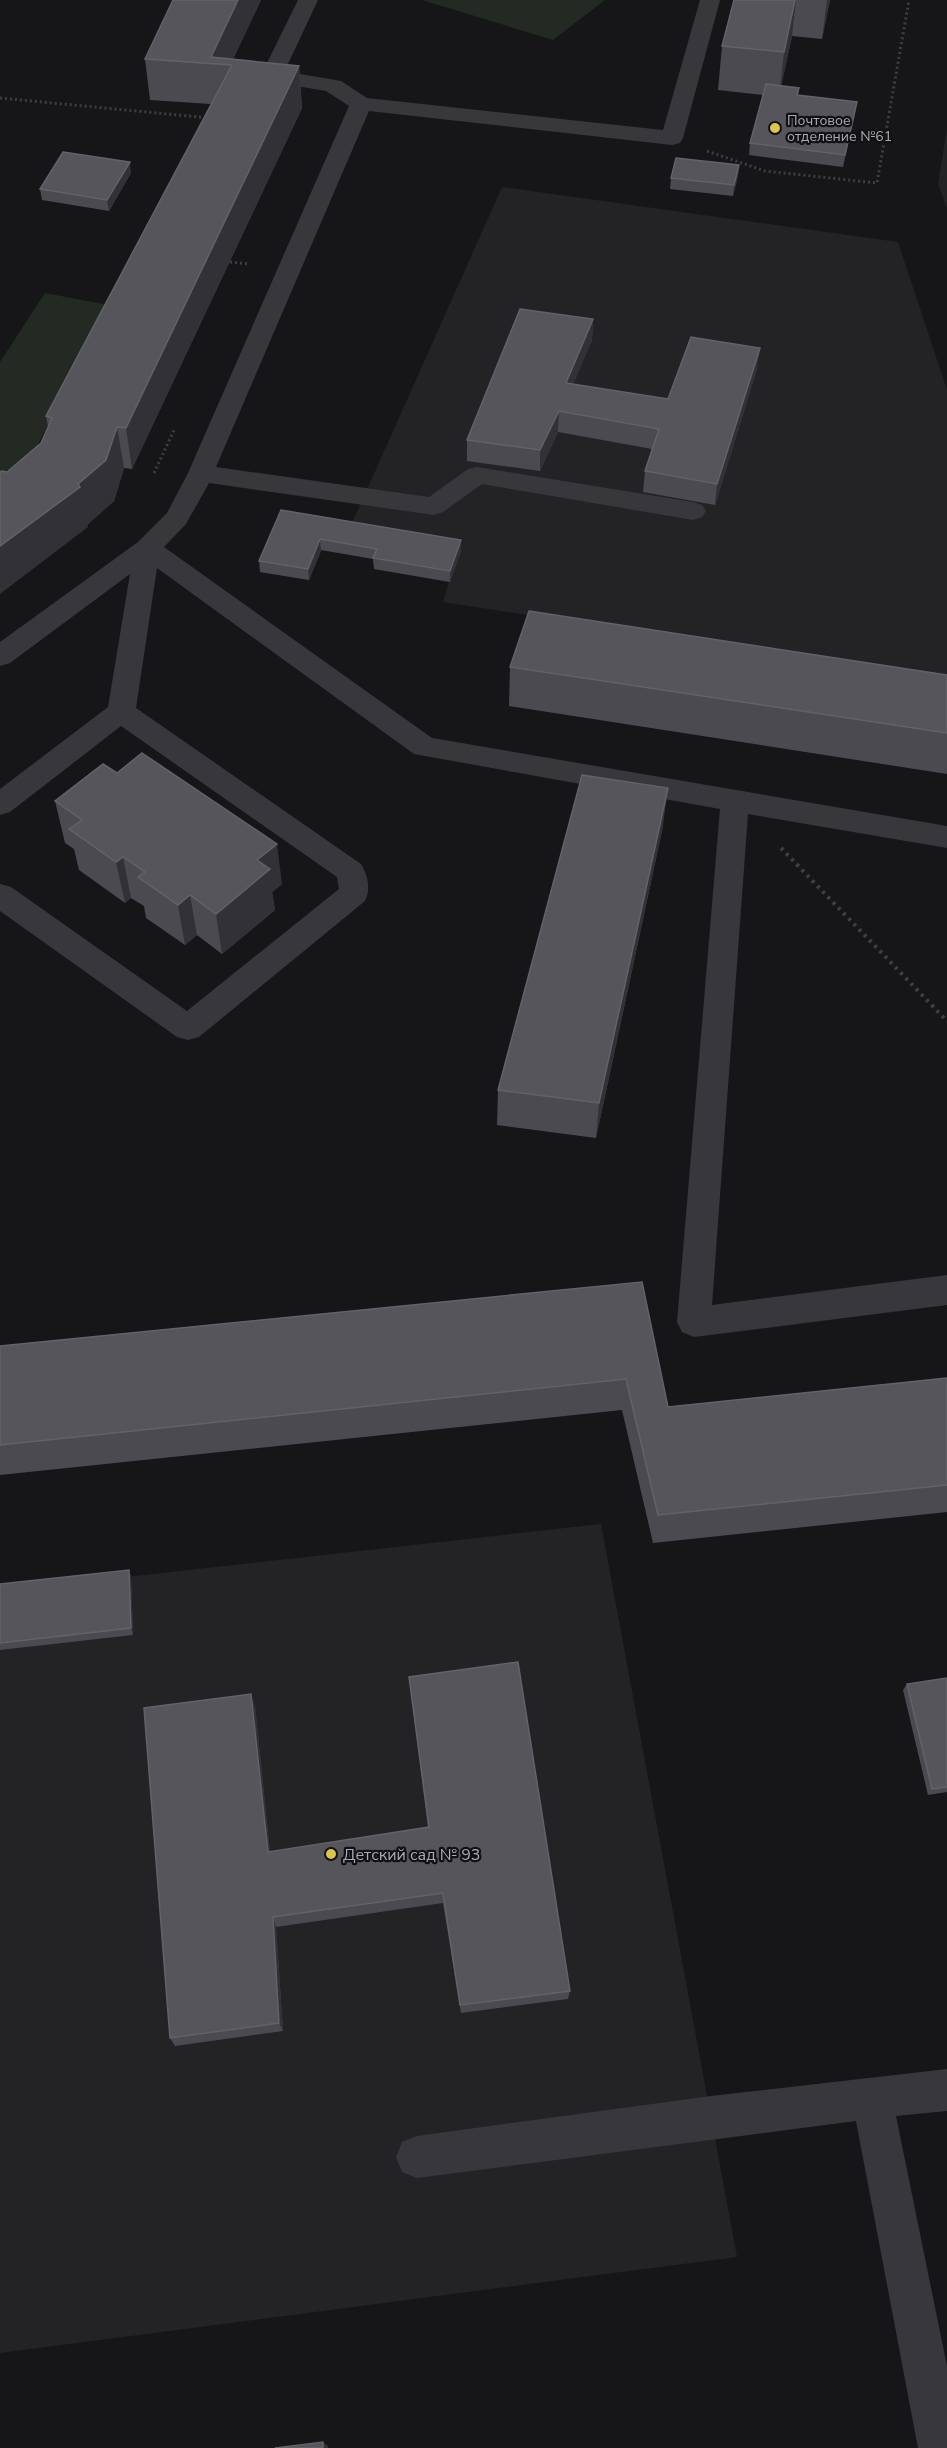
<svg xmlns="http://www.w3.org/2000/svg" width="947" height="2448" viewBox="0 0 947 2448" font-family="'Nunito Sans',sans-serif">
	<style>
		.built { fill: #232225 }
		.green { fill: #232a24 }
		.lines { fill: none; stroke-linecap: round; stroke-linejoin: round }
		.path-far1 { stroke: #3e3e43; stroke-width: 3; stroke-dasharray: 2 3; stroke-linecap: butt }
		.path { stroke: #3e3e43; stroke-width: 4; stroke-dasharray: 3 4.5; stroke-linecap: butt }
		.minor { fill: #38383c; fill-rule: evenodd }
		.wall { fill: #4b4a50 }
		.shaded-wall { fill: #323135 }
		.building { fill: #55555b; stroke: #636269; stroke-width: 1.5 }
		.poi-dot { fill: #ddc549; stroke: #111113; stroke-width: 2 }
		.labels { text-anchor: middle; stroke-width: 4.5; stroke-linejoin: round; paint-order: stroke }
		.far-poi-label { font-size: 14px; fill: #aaabb6; stroke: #111113; text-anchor: start }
		.poi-label { font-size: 16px; fill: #aaabb6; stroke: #111113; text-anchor: start }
	</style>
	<rect width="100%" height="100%" fill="#161618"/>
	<path class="built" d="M947 128V209L938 184Z
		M502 187 898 242 947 390V679L443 602 449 582 374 569 377 559 322 550 309 580 260 572 348 532Z
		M601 1524 737 2257 0 2353V1591Z"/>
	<path class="green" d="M422 0H605L553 40Z
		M45 293 108 305 27 466 0 472V362Z"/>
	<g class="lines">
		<path class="path-far1" d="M0 98 209 118
			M707 151 765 171 877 183 909 0
			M230 262 250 264
			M154 473 175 428"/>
		<path class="path" d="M781 848 947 1021"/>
		<path class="minor" d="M298 0H318L288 64 300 74 341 81 367 98 663 130 700 0H720L683 138 680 143 672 145 369 111 216 467 429 497 468 469 477 467 693 502 702 505 706 511 702 517 693 520 482 484 443 512 434 515 209 483 186 524 164 547 432 738 947 826V848L748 814 712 1305 947 1275V1305L694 1337 682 1332 677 1322 720 809 414 754 157 568 136 708 361 864C368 876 371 889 365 901L199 1037 188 1040 177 1037 0 911V884L11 887 187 1011 339 889 337 877 121 726 10 812 0 815V789L108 707 130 574 10 663 0 666V642L138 542 167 513 188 473 349 106 326 91 285 84 266 65Z
			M947 2069V2111L896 2116 947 2366V2448H918L856 2121 417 2178 402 2172 396 2157 402 2142 417 2136 711 2096Z"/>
	</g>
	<path class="wall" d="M261 0 233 59 299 66 302 108 132 469 124 468 114 501 88 524V527L7 472 41 443 48 427 46 416 211 104 150 100 145 59Z
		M734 0H830L822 39 792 36 781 86 799 88 798 95 855 113 843 167 749 155 750 143 763 95 718 90 722 46Z
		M739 165 738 176 733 196 670 189 671 178Z
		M131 173 109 211 42 200 40 189Z
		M593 319 592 340 573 384 668 399 757 369 715 505 643 492 645 471 652 449 558 432 540 471 467 461V440Z
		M281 510 461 540V551L450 582 374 569 373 559 321 550 309 580 260 572 259 561Z
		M510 667 947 675V774L509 706Z
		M55 801 282 884 272 892 275 910 222 954 197 935 185 945 146 918 144 906 131 898 125 903 79 870 74 849 65 843Z
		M663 826 596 1138 497 1125 498 1090Z
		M642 1282 668 1407 947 1378V1512L653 1543 622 1410 0 1475V1346Z
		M129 1570 131 1577 133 1635 0 1650V1584Z
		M409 1677 570 1991 568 1999 461 2013 443 1903 276 1927 283 2031 175 2046 170 2038 255 1706 270 1852 428 1828Z
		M947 1678V1792L928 1795 903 1690 907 1684Z"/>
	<path class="shaded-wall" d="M238 0H261L231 64 211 57Z
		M795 0H796L792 36 779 97 784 52Z
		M827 0H830L822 39Z
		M299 66 302 108 132 469 126 428Z
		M857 102 855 113 843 167 845 155Z
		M130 162 131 173 109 211 107 200Z
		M739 165 738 176 733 196 734 185Z
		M593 319 592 340 565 404 566 383Z
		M760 348 757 369 715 505 717 484Z
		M559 411 558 432 540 471V450Z
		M117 427 124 468 114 501 88 524V527L0 594V546Z
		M320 539 321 550 309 580 308 569Z
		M461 540V551L450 582V571Z
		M668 788 663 826 596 1138 599 1103Z
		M277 844 282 884 272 892 275 910 222 954 216 914 257 860Z
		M123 857 131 898 125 903 116 862Z
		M190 895 197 935 185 945 178 905Z
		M129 1570 131 1577 133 1635 131 1628Z
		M251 1694 255 1706 271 1863 268 1852Z
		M273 1917 276 1927 283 2031 279 2023Z
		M323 2442 328 2446V2448H323Z"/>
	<path class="building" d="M173 0H238L211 57 299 66 126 428 117 427 106 460 78 484 80 487 0 546V472L2 471 7 472 41 443 52 418 46 416 232 65 145 59Z
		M734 0H795L784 52 722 46Z
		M766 84 799 88 797 95 857 102 845 155 750 143Z
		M63 152 130 162 107 200 40 189Z
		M676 158 739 165 734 185 671 178Z
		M520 309 593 319 566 383 668 399 691 337 760 348 717 484 645 471 659 429 559 411 540 450 467 440Z
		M281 510 461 540 450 571 373 558 377 549 320 539 308 569 259 561Z
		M529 611 947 675V733L510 667Z
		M142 753 277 844 257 860 270 869 216 914 190 895 178 905 138 877 145 872 123 857 116 862 69 829 82 820 55 801 103 764 117 773Z
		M582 775 668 788 599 1103 498 1090Z
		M642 1282 668 1407 947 1378V1485L658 1515 626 1379 0 1445V1346Z
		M129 1570 131 1628 0 1643V1584Z
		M518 1662 570 1991 460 2005 443 1893 273 1917 279 2023 170 2038 144 1708 251 1694 268 1852 429 1827 409 1677Z
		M947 1678V1787L932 1789 907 1684Z
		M323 2442V2448H275Z"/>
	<g class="poi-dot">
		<circle cx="775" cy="128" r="6"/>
		<circle cx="331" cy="1854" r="6"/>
	</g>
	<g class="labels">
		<g class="far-poi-label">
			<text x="787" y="125">Почтовое<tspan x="787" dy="16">отделение №61</tspan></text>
		</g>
		<g class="poi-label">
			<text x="343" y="1860">Детский сад № 93</text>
		</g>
	</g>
</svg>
